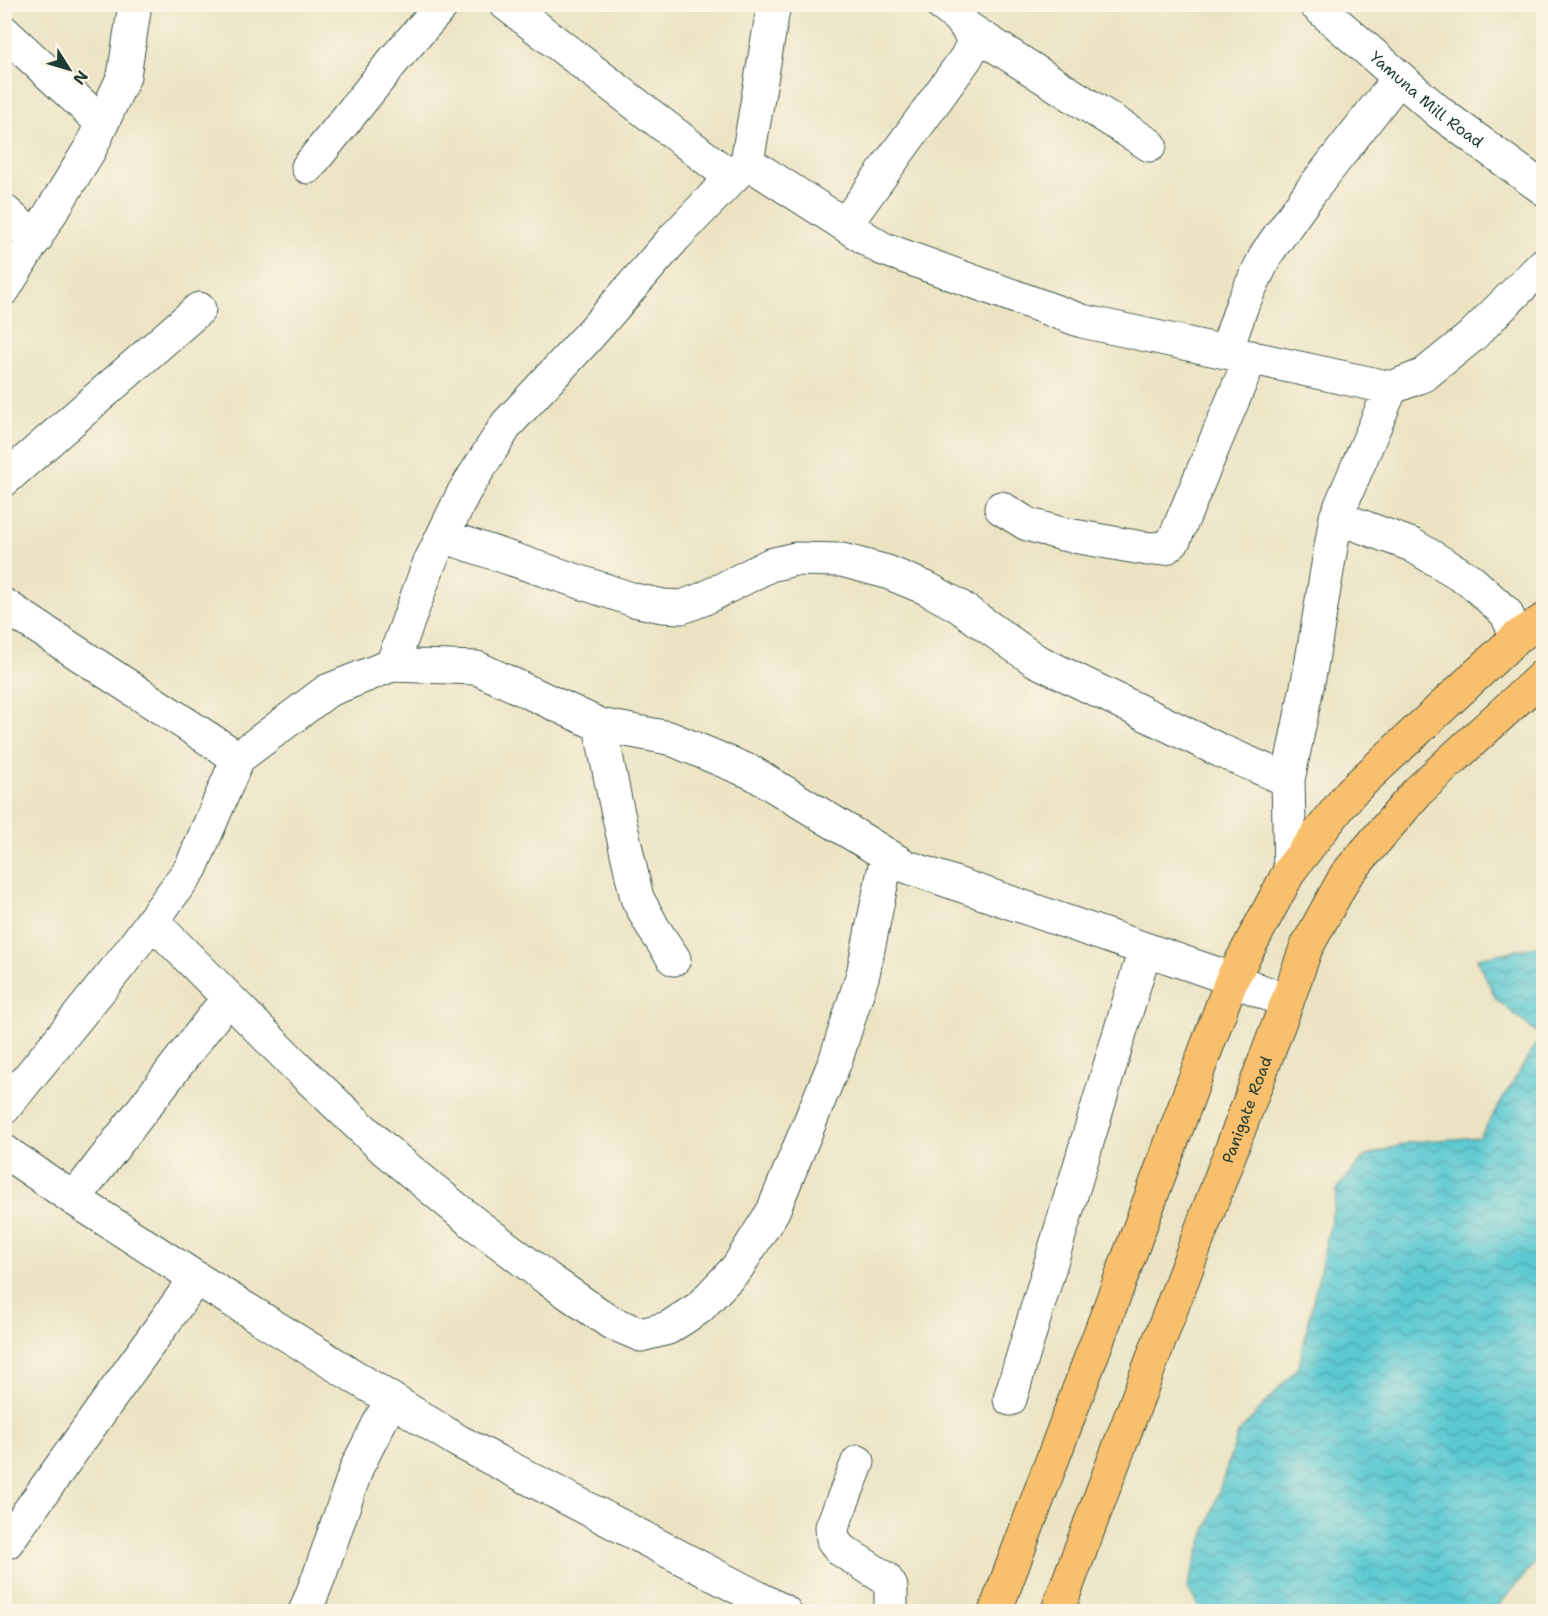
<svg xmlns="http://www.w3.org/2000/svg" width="1548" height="1616" viewBox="0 0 1548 1616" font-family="'Shantell Sans',sans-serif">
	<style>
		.water { fill: url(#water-waves); stroke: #3e8383; stroke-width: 1.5 }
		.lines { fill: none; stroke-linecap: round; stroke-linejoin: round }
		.minor-casing { stroke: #3e5649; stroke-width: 35 }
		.tertiary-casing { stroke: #3e5649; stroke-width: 35 }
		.primary-casing { stroke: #3e5649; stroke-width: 35 }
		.minor { stroke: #fff; stroke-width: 33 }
		.tertiary { stroke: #fff; stroke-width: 33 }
		.primary { stroke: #f8bf6c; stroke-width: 33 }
		.labels { text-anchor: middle; stroke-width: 4.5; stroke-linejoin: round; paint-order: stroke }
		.street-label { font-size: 16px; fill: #1f3d34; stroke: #fcf5e5 }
	</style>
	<defs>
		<pattern id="water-waves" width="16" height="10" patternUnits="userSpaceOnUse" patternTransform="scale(1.5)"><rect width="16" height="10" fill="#5cc9d2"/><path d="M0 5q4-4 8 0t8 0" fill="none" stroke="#4ba4ab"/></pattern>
	</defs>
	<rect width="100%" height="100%" fill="#fcf5e5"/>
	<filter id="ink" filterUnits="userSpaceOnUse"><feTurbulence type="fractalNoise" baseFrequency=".0167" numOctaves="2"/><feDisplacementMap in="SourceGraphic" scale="12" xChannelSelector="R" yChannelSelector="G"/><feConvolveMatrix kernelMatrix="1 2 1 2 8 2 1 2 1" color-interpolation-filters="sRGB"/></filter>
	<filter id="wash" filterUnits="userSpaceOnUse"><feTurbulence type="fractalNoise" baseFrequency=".008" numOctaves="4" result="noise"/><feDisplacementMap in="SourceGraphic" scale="24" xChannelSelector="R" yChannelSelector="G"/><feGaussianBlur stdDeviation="1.35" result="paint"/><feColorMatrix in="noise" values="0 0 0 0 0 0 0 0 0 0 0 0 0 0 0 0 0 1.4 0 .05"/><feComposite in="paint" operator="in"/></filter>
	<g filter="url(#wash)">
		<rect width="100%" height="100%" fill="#ebe3c2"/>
		<path class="water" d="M1543 945V1553L1494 1611H1202L1187 1588 1238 1434 1299 1366 1338 1188 1364 1157 1411 1142 1480 1137 1541 1036 1496 999 1477 958Z"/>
	</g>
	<g filter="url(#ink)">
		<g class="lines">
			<g class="minor-casing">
				<path id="minor" d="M506 4 732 178
					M774 4 747 162 881 248 1082 321 1391 388 1424 375 1472 336 1544 264
					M969 29 1150 145
					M4 32 102 123
					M308 167 394 60 443 4
					M4 211 36 239
					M845 225 966 58 974 42C966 22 958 17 941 4
					M4 289 90 149 124 76 135 4
					M1226 352 1242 305 1267 253 1311 191 1399 78
					M4 480 199 309
					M1001 508 1027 524 1062 534 1148 549 1165 548 1174 540 1251 357
					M1336 517 1412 545 1470 580 1506 613 1517 637
					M443 536 634 600 663 606 682 607 703 599 770 565 795 559 842 560 887 572 926 588 957 605 1035 660 1221 751 1288 780
					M4 605 238 758
					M392 665 429 564 464 492 507 424 587 338 675 237 747 162
					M600 725 615 800 637 898 654 929 674 959
					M1290 870 1288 780 1310 672 1336 517 1391 388
					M152 921 294 1064 385 1150 470 1220 548 1279 610 1322 641 1335 668 1328 699 1308 737 1268 773 1211 836 1059 863 974 887 856
					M4 1108 123 961 191 868 238 758 327 691 392 665 477 668 600 725 669 738 753 773 905 866 1232 979 1287 1002
					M74 1199 228 998
					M1010 1399 1145 949
					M858 1462 832 1527 833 1540 841 1550 885 1578 891 1587V1612
					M4 1540 7 1542 196 1278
					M305 1612 320 1574 357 1467 391 1400"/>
			</g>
			<g class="tertiary-casing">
				<g id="tertiary">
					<path id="s1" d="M1315 4 1440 113 1544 189"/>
					<path d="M4 1151 74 1199 196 1278 458 1441 785 1612"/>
				</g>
			</g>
			<g class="primary-casing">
				<g id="primary">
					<path d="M995 1612 1125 1267 1232 979 1271 906 1290 870 1351 792 1517 637 1544 620"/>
					<path id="s2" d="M1057 1612 1287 1002 1306 948 1346 875 1418 791 1544 675"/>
				</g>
			</g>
			<use href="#minor" class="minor"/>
			<use href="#tertiary" class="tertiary"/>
			<use href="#primary" class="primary"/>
		</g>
	</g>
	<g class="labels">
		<g class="street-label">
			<text dy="6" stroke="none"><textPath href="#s1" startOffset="147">Yamuna Mill Road</textPath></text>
			<text dy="6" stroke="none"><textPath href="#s2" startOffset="537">Panigate Road</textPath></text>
		</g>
	</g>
	<rect width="1548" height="1616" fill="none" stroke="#fcf5e5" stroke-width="24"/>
	<g transform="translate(69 69) rotate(127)" stroke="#fcf5e5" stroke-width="4.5" paint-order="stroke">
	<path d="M0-4.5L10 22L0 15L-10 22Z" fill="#1f3d34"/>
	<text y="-9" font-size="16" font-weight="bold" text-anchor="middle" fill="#1f3d34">N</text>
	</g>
</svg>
